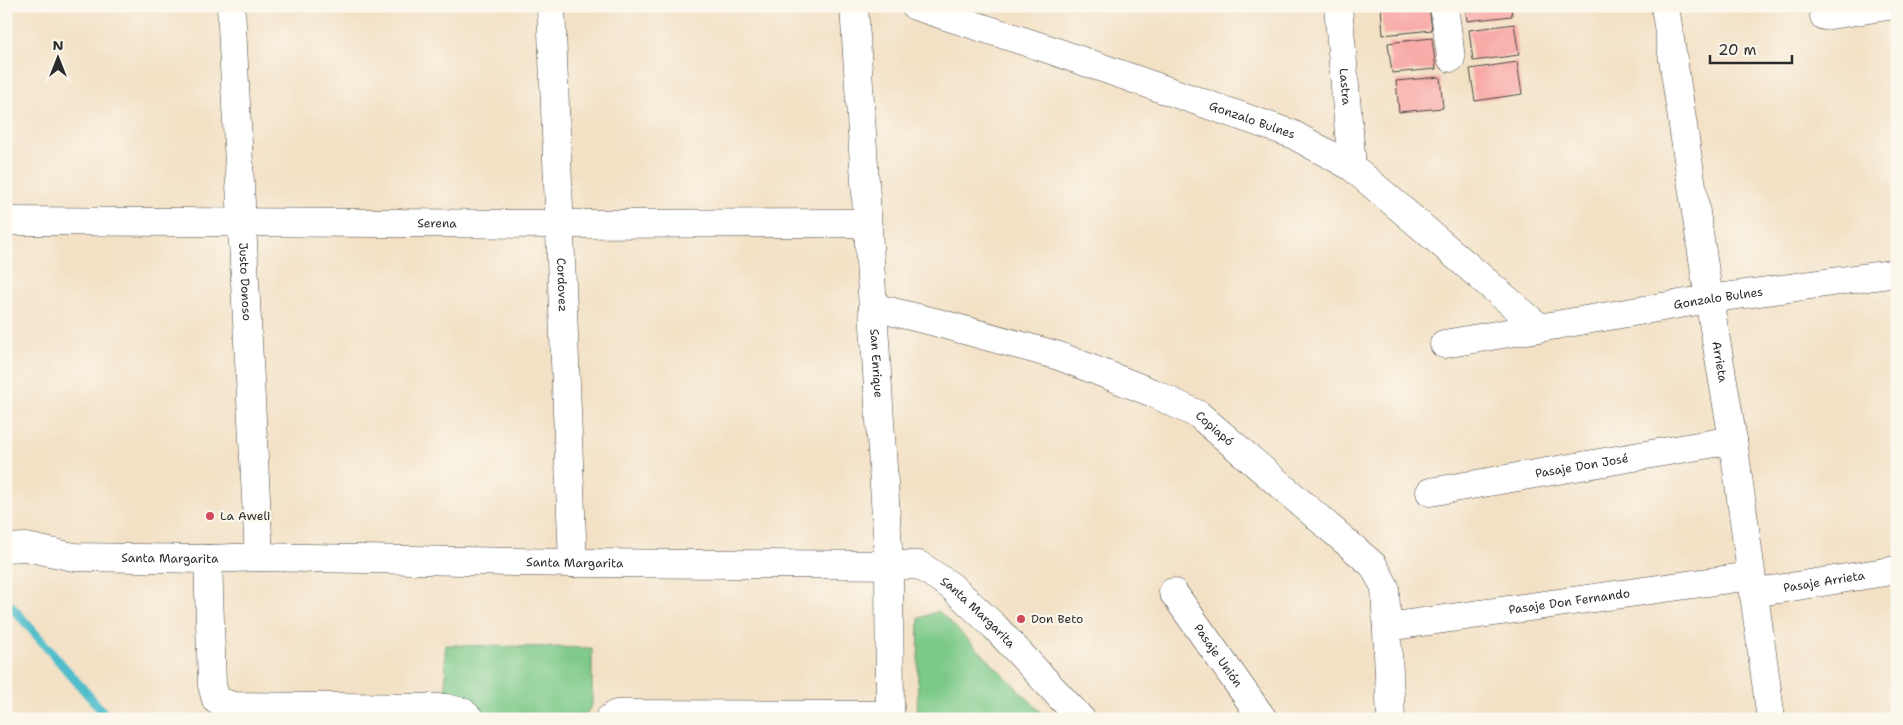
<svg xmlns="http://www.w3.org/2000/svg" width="1903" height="725" viewBox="0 0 1903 725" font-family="'Shantell Sans',sans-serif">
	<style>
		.green { fill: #7bc988; stroke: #537a5a }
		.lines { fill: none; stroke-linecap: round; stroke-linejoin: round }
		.stream { stroke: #50bdca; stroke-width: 9 }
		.building { fill: #f8aaa7 }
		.minor-casing { stroke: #494642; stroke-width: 29 }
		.tertiary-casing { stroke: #494642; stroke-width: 29 }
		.minor { stroke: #fff; stroke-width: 28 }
		.tertiary { stroke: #fff; stroke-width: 28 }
		.poi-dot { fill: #d1495b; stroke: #fbf7ec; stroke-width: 2 }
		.labels { text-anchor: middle; stroke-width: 4.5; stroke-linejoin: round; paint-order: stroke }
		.street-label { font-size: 12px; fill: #2b2b2b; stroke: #fbf7ec }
		.poi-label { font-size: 12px; fill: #2b2b2b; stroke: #fbf7ec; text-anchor: start }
	</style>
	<rect width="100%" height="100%" fill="#fbf7ec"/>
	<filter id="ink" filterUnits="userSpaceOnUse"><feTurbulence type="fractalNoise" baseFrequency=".02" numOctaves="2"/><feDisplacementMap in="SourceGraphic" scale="10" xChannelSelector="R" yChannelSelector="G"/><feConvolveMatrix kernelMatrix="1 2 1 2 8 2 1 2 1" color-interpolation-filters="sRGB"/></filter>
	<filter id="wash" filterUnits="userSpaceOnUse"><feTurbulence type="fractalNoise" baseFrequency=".0096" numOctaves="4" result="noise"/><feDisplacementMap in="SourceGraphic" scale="20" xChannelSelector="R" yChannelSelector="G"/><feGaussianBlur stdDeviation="1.12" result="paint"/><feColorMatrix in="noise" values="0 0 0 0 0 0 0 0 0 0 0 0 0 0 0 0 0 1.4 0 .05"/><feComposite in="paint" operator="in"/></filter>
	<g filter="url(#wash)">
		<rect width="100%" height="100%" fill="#f3e1c6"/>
		<path class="green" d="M939 611 1048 719H917L919 618Z
			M445 645 592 648V705L585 716 485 718 467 698 446 697Z"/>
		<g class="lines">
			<path class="stream" d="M6 600 109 719"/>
		</g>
		<g id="blocks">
			<path class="building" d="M1381 6H1429L1432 30 1383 35Z
				M1465 6H1511L1512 16 1467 21Z
				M1514 24 1519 55 1473 61 1469 30Z
				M1432 38 1436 69 1392 73 1388 43Z
				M1517 62 1522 94 1475 101 1470 69Z
				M1440 77 1443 108 1399 112 1396 81Z"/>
		</g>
	</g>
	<g filter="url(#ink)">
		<use href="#blocks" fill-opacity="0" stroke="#494642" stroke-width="1"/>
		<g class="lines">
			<g class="minor-casing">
				<g id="minor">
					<path id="s1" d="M231 6 259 557"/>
					<path id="s2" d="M551 6 573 563"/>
					<path id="s3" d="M915 6 1045 48 1292 134 1352 167 1539 327"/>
					<path id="s4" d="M1338 6 1352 167"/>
					<path d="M1444 6 1451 58"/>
					<path id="s5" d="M1665 6 1709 299 1733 440 1771 719"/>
					<path d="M1824 16 1888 6"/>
					<path id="s6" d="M6 221 561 224 867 223"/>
					<path id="s7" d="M873 307 935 322 1059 356 1153 393 1199 415 1373 565 1385 587 1391 719"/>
					<path id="s8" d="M1444 344 1709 299 1897 273"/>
					<path id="s9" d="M1430 492 1733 440"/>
					<path d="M208 559 212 685 216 700 233 706 446 708 463 712 470 719"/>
					<path id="s10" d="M1173 592 1263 719"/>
					<path id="s11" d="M1753 593 1897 570"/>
					<path id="s12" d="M1387 627 1751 576"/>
					<path d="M609 719 616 714 890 715"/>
				</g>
			</g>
			<g class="tertiary-casing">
				<g id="tertiary">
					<path id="s13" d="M854 6 889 564 890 719"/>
					<path id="s14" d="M6 548 26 547 74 557 208 559 259 557 573 563 919 565 951 586 995 627 1081 719"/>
				</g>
			</g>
			<use href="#minor" class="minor"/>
			<use href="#tertiary" class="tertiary"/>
		</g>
	</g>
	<g class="poi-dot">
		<circle cx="210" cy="516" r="5"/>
		<circle cx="1021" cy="619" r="5"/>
	</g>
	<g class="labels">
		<g class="street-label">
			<text dy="4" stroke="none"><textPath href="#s4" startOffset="81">Lastra</textPath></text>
			<text dy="4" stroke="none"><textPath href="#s3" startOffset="356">Gonzalo Bulnes</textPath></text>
			<text dy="4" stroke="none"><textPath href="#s6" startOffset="431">Serena</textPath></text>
			<text dy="4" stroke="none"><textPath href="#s1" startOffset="276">Justo Donoso</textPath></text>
			<text dy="4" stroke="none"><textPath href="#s2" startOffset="279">Cordovez</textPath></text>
			<text dy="4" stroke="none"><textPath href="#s8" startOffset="278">Gonzalo Bulnes</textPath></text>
			<text dy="4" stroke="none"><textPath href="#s13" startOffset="358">San Enrique</textPath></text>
			<text dy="4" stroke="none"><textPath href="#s5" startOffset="360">Arrieta</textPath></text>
			<text dy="4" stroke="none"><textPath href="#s7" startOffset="365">Copiapó</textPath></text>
			<text dy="4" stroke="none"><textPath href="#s9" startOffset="154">Pasaje Don José</textPath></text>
			<text dy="4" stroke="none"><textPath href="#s14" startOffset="165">Santa Margarita</textPath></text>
			<text dy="4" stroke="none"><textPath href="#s14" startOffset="570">Santa Margarita</textPath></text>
			<text dy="4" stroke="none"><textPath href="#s11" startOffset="72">Pasaje Arrieta</textPath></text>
			<text dy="4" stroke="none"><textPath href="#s12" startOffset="184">Pasaje Don Fernando</textPath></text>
			<text dy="4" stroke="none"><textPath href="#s14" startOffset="990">Santa Margarita</textPath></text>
			<text dy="4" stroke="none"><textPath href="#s10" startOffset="78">Pasaje Unión</textPath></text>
		</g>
		<g class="poi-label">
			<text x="220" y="520">La Aweli</text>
			<text x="1031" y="623">Don Beto</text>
		</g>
	</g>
	<rect width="1903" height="725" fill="none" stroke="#fbf7ec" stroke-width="25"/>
	<g transform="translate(58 58)" stroke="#fbf7ec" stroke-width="4" paint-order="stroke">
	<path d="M0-4L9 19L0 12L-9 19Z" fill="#2b2b2b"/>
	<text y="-8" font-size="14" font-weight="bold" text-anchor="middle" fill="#2b2b2b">N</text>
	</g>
	<path d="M1710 55v8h82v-8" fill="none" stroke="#2b2b2b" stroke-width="2.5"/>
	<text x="1718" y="55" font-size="15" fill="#2b2b2b" stroke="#fbf7ec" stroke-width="4" paint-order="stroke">20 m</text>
</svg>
